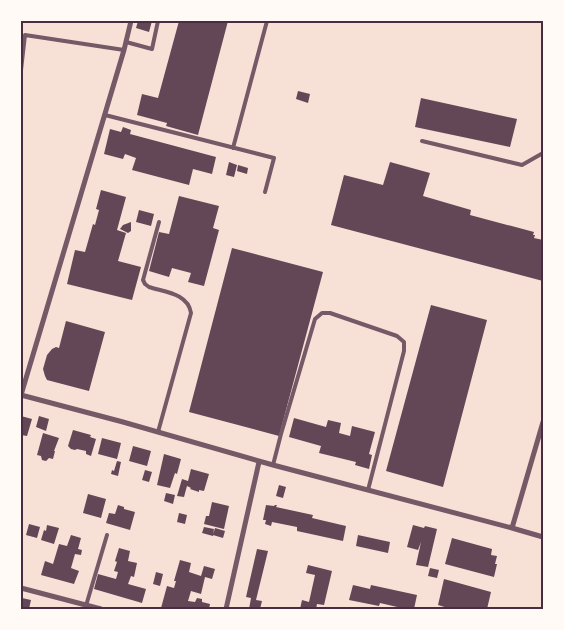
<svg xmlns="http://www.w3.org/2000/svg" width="564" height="630" viewBox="0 0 564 630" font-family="Ubuntu,sans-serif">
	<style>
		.building { fill: #644757 }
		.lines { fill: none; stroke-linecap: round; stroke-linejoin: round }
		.service { stroke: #755966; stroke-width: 4 }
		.minor { stroke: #755966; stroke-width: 5 }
		.neatline { fill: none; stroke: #4a2c40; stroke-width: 2 }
	</style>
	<rect width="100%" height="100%" fill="#f7e1d7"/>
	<path class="building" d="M138 21H152L149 32 136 28Z
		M179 21H228L198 135 166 126 167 123 137 115 142 94 158 98Z
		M298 91 310 94 308 103 296 99Z
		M421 98 517 119 510 147 415 127Z
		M123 127 131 130 130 134 216 157 212 174 193 169 189 185 132 170 136 158 125 154 123 159 104 154 110 129 121 132Z
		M229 162 237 165 234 177 226 175Z
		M390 162 430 173 423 196 471 210 470 215 534 232 533 235H535L534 238 543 240V281L331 225 344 175 383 185Z
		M238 165 248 168 247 174 237 171Z
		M101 190 126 197 117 230 126 233 118 261 141 267 132 300 67 284 75 250 85 252 93 224 95 225 99 210 96 209Z
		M179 196 219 206 213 228 219 230 204 286 188 282 191 273 172 268 169 277 149 271 159 232 169 234Z
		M139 210 154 214 151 226 136 222Z
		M131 222V231L128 233 120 229 123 225Z
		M232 248 323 272 279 436 189 412Z
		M431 305 487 320 443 487 386 471Z
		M66 321 105 332 89 391 47 380 45 376 43 369 47 355 52 349 56 347 59 348Z
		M21 416 32 419 27 436 21 435Z
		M39 416 49 419 46 431 36 427Z
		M294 418 326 427 328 420 341 423 339 433 350 436 352 426 375 432 369 454 372 455 369 469 355 465 356 462 319 453 321 446 289 437Z
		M73 430 91 435 90 437 96 439 91 456 86 454V451L77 449 75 450 71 449 68 446Z
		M43 433 59 438 54 451H55L53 459 49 458 46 461 42 460 41 456 37 455Z
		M102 438 121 443 117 459 98 454Z
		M133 446 151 451 147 466 129 461Z
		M164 454 181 459 177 474 175 473 170 488 157 485Z
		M117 461 121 462 118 476 111 474 112 470 114 471Z
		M191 469 209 474 204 491 199 490V492L190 489 191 488 187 486 184 497 177 496 182 479 188 481Z
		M145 470 152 472 149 482 142 480Z
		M279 485 286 487 283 498 276 496Z
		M166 493 175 495 173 504 164 501Z
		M88 494 106 499 101 518 83 513Z
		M212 502 229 506 224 529 204 524 206 516H209Z
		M118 505 124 507V509L135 512 130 530 106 523 109 513 115 514Z
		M266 505 274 506 275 505H277L276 507 313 515 312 518 346 526 343 541 297 531V527L272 522 271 526 265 524 266 520H263Z
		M179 513 187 515 185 524 177 522Z
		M29 524 40 527 37 538 26 535Z
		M47 525 59 528 54 544 41 540 44 530 46 531Z
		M413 525 424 528 425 526 437 529 428 567 416 565 421 542 418 550 407 547Z
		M204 527 214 529 213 536 202 533Z
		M215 528 225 531 223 538 213 535Z
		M71 535 81 538 78 549 82 550 81 555 75 554 71 568 79 571 74 584 41 575 45 561 53 564 59 544 67 546Z
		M358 535 390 542 388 553 356 546Z
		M452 538 492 549 491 555 497 556 495 564H497L494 577 445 564Z
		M119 548 130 551 128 561 137 563 134 577 131 576 128 584 146 589 142 603 94 589 98 574 116 579 118 572 114 571 117 562 115 561Z
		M257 549 268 551 256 600 262 601 260 609H249L251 598 246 597Z
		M180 560 191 563 189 572 201 576 204 566 215 569 212 579 205 577 201 594 191 591 188 601 195 602 197 598 202 599V602L210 604 209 609 161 608 167 586 174 588 176 581H174Z
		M308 565 332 571 324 605 317 604 316 609H300L302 600 309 602 315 575 306 573Z
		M430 568 439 570 437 578 428 576Z
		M156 572 163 574 160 586 153 584Z
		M444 579 491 592 487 609H451L438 605Z
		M353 585 370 589 371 585 417 595 414 609H406L380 603 379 606 349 600Z
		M22 598 31 600 29 609H21Z"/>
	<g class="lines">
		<path class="service" d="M126 42 152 49 158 21
			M21 70 25 35 124 50
			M105 115 274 158 265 192
			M422 141 522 165 543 153
			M233 148 267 21
			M158 432 191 313C188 293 164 292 149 287L145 284 143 280 159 222
			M273 465 281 434 315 319 322 313H330L397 336 404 342V351L368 490
			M85 609 107 535"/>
		<path class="minor" d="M21 395 123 422 273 465 512 528 543 537
			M21 395 124 50 131 21
			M512 528 543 422
			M21 588 101 609
			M226 609 259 462"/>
	</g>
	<rect width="564" height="630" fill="none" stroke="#fffaf5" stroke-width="45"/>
	<rect x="22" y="22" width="520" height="586" class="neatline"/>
</svg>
